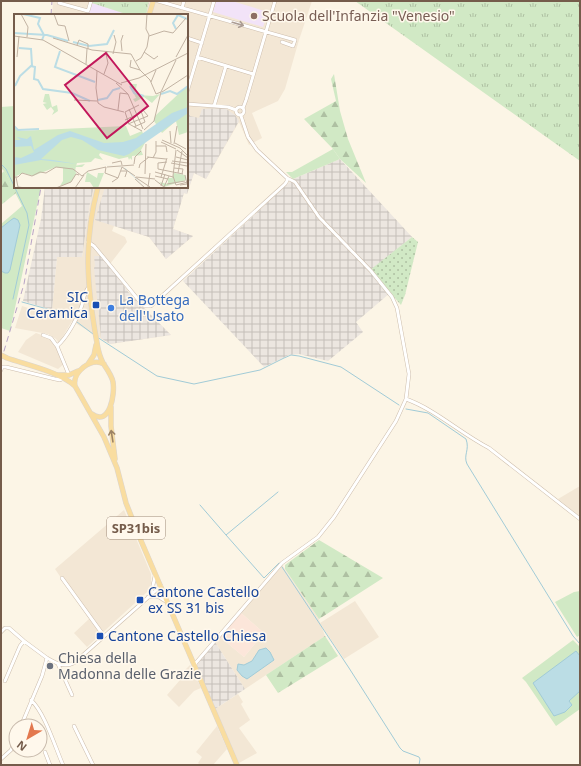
<svg xmlns="http://www.w3.org/2000/svg" width="581" height="766" viewBox="0 0 581 766" font-family="'Noto Sans',sans-serif">
	<style>
		.residential { fill: #f3e7d5 }
		.commercial { fill: #fce6da }
		.industrial { fill: url(#industrial-grid) }
		.education { fill: #f2e3f8 }
		.grass { fill: #d1e9c5 }
		.forest { fill: url(#forest-firs) }
		.park { fill: url(#park-tufts) }
		.garden { fill: url(#garden-dots) }
		.water { fill: #bbdde5; stroke: #a1cbd7 }
		.lines { fill: none; stroke-linecap: round; stroke-linejoin: round }
		.stream { stroke: #a1cbd7; stroke-width: 1 }
		.street-casing { stroke: #cdbdac; stroke-width: 4 }
		.primary-casing { stroke: #dbd5d0; stroke-width: 5.5 }
		.street { stroke: #fff; stroke-width: 3 }
		.primary { stroke: #f9dda0; stroke-width: 4.5 }
		.rail { stroke: #b8a4c6; stroke-width: 1; stroke-dasharray: 6 4; stroke-linecap: butt }
		.primary-bridge-casing { stroke: #dbd5d0; stroke-width: 5.5; stroke-linecap: butt }
		.primary-bridge { stroke: #f9dda0; stroke-width: 4.5 }
		.oneway { stroke: #ac9d93 }
		.oneway2 { stroke: #9d8364 }
		.education-dot { fill: #8d6e63; stroke: #fff8ec; stroke-width: 1.5 }
		.transit-dot { fill: #1a4fb4; stroke: #fff8ec; stroke-width: 1.5 }
		.shop-dot { fill: #3f7fe0; stroke: #fff8ec; stroke-width: 1.5 }
		.worship-dot { fill: #6b7280; stroke: #fff8ec; stroke-width: 1.5 }
		.labels { text-anchor: middle; stroke-width: 3; stroke-linejoin: round; paint-order: stroke }
		.shield { fill: #fff8ec; stroke: #9e8b7b; stroke-width: 1 }
		.shield-label { font-size: 13px; font-weight: bold; fill: #755c4b }
		.education-label { font-size: 14px; fill: #785e54; stroke: #fff8ec; text-anchor: start }
		.transit-label { font-size: 14px; fill: #164399; stroke: #fff8ec; text-anchor: start }
		.shop-label { font-size: 14px; fill: #366cbe; stroke: #fff8ec; text-anchor: start }
		.worship-label { font-size: 14px; fill: #5b616d; stroke: #fff8ec; text-anchor: start }
		.inset-river { fill: none; stroke: #bbdde5; stroke-width: 2 }
		.inset-road { fill: none; stroke: #c2b3a3; stroke-width: 1 }
		.view { fill: #c2185b; fill-opacity: 0.15; stroke: #c2185b; stroke-width: 2 }
		.inset-edge { fill: none; stroke: #755c4b; stroke-width: 2 }
	</style>
	<defs>
		<pattern id="industrial-grid" width="8" height="8" patternUnits="userSpaceOnUse"><rect width="8" height="8" fill="#ece6e0"/><path d="M0 4h8M4 0v8" fill="none" stroke="#c4beb8"/></pattern>
		<pattern id="forest-firs" width="22" height="20" patternUnits="userSpaceOnUse"><rect width="22" height="20" fill="#d1e9c5"/><path d="M5 1l3.5 6h-7zM16 11l3.5 6h-7z" fill="#aec0a2"/></pattern>
		<pattern id="park-tufts" width="24" height="20" patternUnits="userSpaceOnUse"><rect width="24" height="20" fill="#d1e9c5"/><path d="M3 7l-1-3M5 7V3M7 7l1-3M15 17l-1-3M17 17v-4M19 17l1-3" fill="none" stroke="#aec0a2"/></pattern>
		<pattern id="garden-dots" width="8" height="8" patternUnits="userSpaceOnUse"><rect width="8" height="8" fill="#d1e9c5"/><path d="M2 2h.1M6 6h.1" fill="none" stroke="#aec0a2" stroke-width="1.8" stroke-linecap="round"/></pattern>
	</defs>
	<rect width="100%" height="100%" fill="#fcf5e6"/>
	<path class="residential" d="M53 1H312L299 40 285 89 278 101 252 113 262 138 249 145 239 122 206 179 194 173 187 194 184 193 173 229 193 236 166 259 149 237 114 226 112 231 125 237 127 242 110 264 129 293 171 335 110 344 72 321 59 343 56 339 48 334 15 328 22 306 56 317 58 312 52 310 57 257H82L90 203 94 187H187V15H52Z
		M36 333 47 337 53 341 58 348 64 364 58 369 18 352 26 340Z
		M580 486V517L558 499Z
		M124 510 151 574V584L147 592 87 647 74 633 89 619 55 569Z
		M282 565 319 619 320 623 355 601 379 637 344 659 321 625 325 636 245 689 215 642 220 637 244 657 264 633 240 612Z
		M190 665 201 688 194 691 179 707 167 695 180 680 177 678Z
		M238 694 243 702 241 704 250 720 239 728 257 753 239 763 215 709Z
		M217 726 227 749 213 765H200L198 763 202 757 196 752Z"/>
	<path class="commercial" d="M240 612 264 633 244 657 220 637Z"/>
	<path class="industrial" d="M225 108 235 115 239 121 206 179 194 173 187 194 184 193 173 229 193 236 166 259 149 237 95 220 105 187H187V112L190 113V116L199 118 202 109Z
		M340 159 412 237 371 270 390 293 356 322 363 332 328 361 299 354 289 355 264 367 183 281 293 179Z
		M45 187H94L90 203 82 257H57L52 310 23 301 41 219Z
		M94 256H101L109 264 129 293 171 335 110 344 101 338 94 268 95 266Z
		M215 642 245 689 215 709 196 665Z"/>
	<path class="education" d="M216 1H232L268 12 263 27 213 12Z
		M92 3 123 13 122 15H86L87 11 89 12Z"/>
	<path class="grass" d="M15 106V187H41L10 331 1 328V224L22 206 4 171 1 168V107Z
		M333 149 340 159 293 179 286 172H292Z
		M580 591V635L577 637 555 602 574 592Z
		M573 640 580 647V709L556 726 526 682 522 678Z"/>
	<path class="forest" d="M334 74 340 111 348 139 366 183 340 159 333 149 304 119 336 101 331 79Z
		M4 171 16 193 1 205V174Z
		M319 540 383 578 319 619 285 569V565Z
		M325 636 338 656 278 693 266 675Z"/>
	<path class="park" d="M93 1H149L146 15H122L123 13 92 3Z
		M355 1H580V161Z"/>
	<path class="garden" d="M412 237 418 242 405 295 401 305 370 270Z"/>
	<path class="water" d="M14 218 18 220 20 225 10 270 8 273H5L1 271V228L11 220Z
		M266 648 270 652 274 660 247 679 242 676 237 670 238 664 244 665 252 661 259 650Z
		M576 651 580 656V691L569 701 572 705 565 712 554 716 533 683Z"/>
	<g class="lines">
		<path class="stream" d="M1 164 6 169 27 213 29 225 13 299
			M22 302 51 310H59
			M77 322 93 334
			M97 337 157 376 194 384 260 370 284 358 291 355 299 356 341 367 399 405
			M406 409 428 413 466 439C470 450 463 455 467 464L573 636 580 644
			M278 492 226 535 264 578 279 563
			M200 505 226 535
			M282 567 349 668 400 748 403 751 419 757 420 759 419 765"/>
		<g class="street-casing">
			<path id="street" d="M59 1V3L88 11 91 1
				M158 1 295 40 293 46 282 42
				M182 8 184 1
				M187 38 202 43
				M197 57 253 74
				M187 92 214 1
				M187 104 228 107 236 110
				M214 106 226 66
				M236 111a4 4 0 1 1 8 0a4 4 0 1 1-8 0Z
				M243 108 246 100 275 1
				M88 242 94 246 109 264 141 303 145 306H151L285 184 287 181V178
				M43 335 51 338 57 346
				M1 370 2 367H6L55 379 60 380 64 378
				M69 375 57 346C67 338 78 317 82 305 84 298 84 292 89 287
				M406 399C436 410 460 433 489 448L580 519
				M62 578 104 636
				M151 594 155 576
				M148 597H159L167 602
				M1 632 5 628H9L24 641 47 658
				M58 664 72 695
				M194 665 282 563 318 537 334 517 396 421 406 399 409 374 397 308 392 297 371 271 319 217 295 182 287 178 257 150 248 137 241 116
				M5 681 20 646 24 641
				M31 700C45 713 55 747 63 765
				M21 726 42 676 47 658C56 663 64 668 74 663L161 586
				M74 726 93 765
				M45 752 50 765
				M1 759 11 750 16 738"/>
		</g>
		<g class="primary-casing">
			<path id="primary" d="M149 15 153 2
				M7 358C27 365 60 372 75 386
				M88 364 94 355 96 345
				M104 364C91 357 72 372 75 386L104 437 117 468 126 503 139 536 237 765
				M58 375H69L78 371
				M111 407V426L115 459
				M92 414C110 427 115 394 113 382 112 376 107 369 103 363 100 357 98 350 97 343 87 287 83 243 98 187"/>
		</g>
		<use href="#street" class="street"/>
		<use href="#primary" class="primary"/>
		<path class="rail" d="M51 15 52 1
			M1 361 24 284 41 187"/>
		<g class="primary-bridge-casing">
			<path id="primary-bridge" d="M1 355 7 358"/>
		</g>
		<use href="#primary-bridge" class="primary-bridge"/>
	</g>
	<defs><path id="oneway-shaft" d="M-6 0H5M1.5-3L5.5 0L1.5 3" fill="none" stroke-width="1.6" stroke-linecap="round" stroke-linejoin="round"/></defs>
	<use class="oneway" href="#oneway-shaft" transform="translate(238 24) rotate(16)"/>
	<use class="oneway2" href="#oneway-shaft" transform="translate(112 436) rotate(-99)"/>
	<circle class="education-dot" cx="254" cy="16" r="4"/>
	<g class="transit-dot">
		<rect x="92" y="301" width="8" height="8" rx="2"/>
		<rect x="136" y="596" width="8" height="8" rx="2"/>
		<rect x="96" y="632" width="8" height="8" rx="2"/>
	</g>
	<circle class="shop-dot" cx="111" cy="308" r="4"/>
	<circle class="worship-dot" cx="50" cy="666" r="4"/>
	<g class="labels">
		<rect class="shield" x="107" y="517" width="58" height="22" rx="3"/>
		<g class="shield-label">
			<text x="136" y="533">SP31bis</text>
		</g>
		<g class="education-label">
			<text x="262" y="21">Scuola dell'Infanzia "Venesio"</text>
		</g>
		<g class="transit-label">
			<text x="88" y="302" text-anchor="end">SIC<tspan x="88" dy="16">Ceramica</tspan></text>
			<text x="148" y="597">Cantone Castello<tspan x="148" dy="16">ex SS 31 bis</tspan></text>
			<text x="108" y="641">Cantone Castello Chiesa</text>
		</g>
		<g class="shop-label">
			<text x="119" y="305">La Bottega<tspan x="119" dy="16">dell'Usato</tspan></text>
		</g>
		<g class="worship-label">
			<text x="58" y="663">Chiesa della<tspan x="58" dy="16">Madonna delle Grazie</tspan></text>
		</g>
	</g>
	<g transform="translate(14 14)">
		<rect width="174" height="174" fill="#fcf5e6"/>
		<path d="M115 70H123L121 79 124 81 139 82 146 80 138 89 130 83 121 88 119 85 122 84ZM73 158 83 164 84 159H90L84 174H80L76 168H71Z" fill="#d1e9c5"/>
		<path d="M31 80H35L38 93 43 91 44 97 38 101 40 97 37 93 33 96 29 90 33 89 29 88ZM71 150 68 153H61L62 160 57 168 46 172 49 167V154Z" fill="#d1e9c5"/>
		<path d="M174 71V118L165 121 162 107 148 119 140 107 141 102ZM112 112 116 122 128 117 132 127 127 136 129 141 118 142V146L116 144 115 146 114 143 105 145 86 139 85 141 89 146 81 144 77 148 63 149 61 156 42 153 19 162 9 159 0 163V113L4 117ZM160 159 171 161 172 166 150 173 145 168 154 170V164H158Z" fill="#d1e9c5"/>
		<path d="M174 93V99L115 140 110 142 84 136 68 126 57 123 48 126 27 145 39 146 63 150 81 149 110 154 132 174 111 154 81 149 63 150 27 146 0 151V143L7 144 20 138 17 132 0 133V126H7L3 123 13 125 17 122 20 136 44 121 56 117 90 129 109 128 122 124 158 99Z" fill="#bbdde5"/>
		<path class="inset-river" d="M9 0 26 4 24 10 30 21 28 26M162 0 173 5M162 15 159 9 164 1M0 19 33 21 54 27M59 28 75 32 93 30 100 16M46 37 41 53 81 68M17 52 21 53 20 65 24 66 29 75 58 79 76 87M1 72 6 62 18 51 17 35 5 34M116 72 120 79 130 82M147 80 156 77 163 80 174 72M84 86 93 84 99 76 106 74M0 112 4 116 25 115"/>
		<path class="inset-road" d="M7 0 14 13 13 23M40 0 44 11 51 12 55 27M0 22 29 26 108 71M135 22 150 17 159 19 172 4M39 24 78 36 117 40 126 56 136 66 142 80 147 78M63 31 65 26 74 30V35M108 37 107 27 109 21M130 38 140 45 144 42M99 40 102 28 100 21M3 43 5 22M162 43 174 21M117 46 116 53 126 56M122 47 127 44 133 33 135 21 132 15 133 0M72 50 73 35M83 57 82 74 84 89 90 93 110 98M90 60 94 49 92 40 94 37M137 68 142 56M102 69 114 80 123 101M107 69 125 64 174 39M148 78 174 61M60 86 83 87M115 95 122 112M104 96 106 79 114 80M111 98 115 110 128 117M111 98 125 91M123 101 129 115M111 106 122 101M114 110 134 102 129 96 127 97M120 113 131 108 127 97M130 116 140 107 147 78 162 46M156 117 157 129M148 126 166 134 174 142M147 128 162 135M161 129 172 135M160 130 163 112M142 132H152L153 138M163 136 174 144M133 143 152 145M162 143 174 146M139 144 142 138V127M158 147 174 149M153 148 144 149V155L169 160M98 149 107 147 108 151M157 149 173 152M120 150 121 143 127 137M92 153 91 159 104 164M93 153 120 151M108 153 121 162M125 154 126 150 135 143M160 154 169 155 168 160M107 157H113L111 163M141 158 159 163M164 159 168 137M131 160 132 130M141 162 154 165M0 163H4L8 159 18 162 26 158 32 159 42 153 59 155 68 162 74 157 92 153M2 163 4 173 12 174M121 163 136 173M122 163 141 165M147 163 153 144M121 165 131 174M141 166 150 173 155 162M98 168 104 164 108 153M153 170 171 167M162 171 159 162 162 136M162 171 174 168M166 171 173 170 171 161M147 172 151 160M134 173 136 159M42 174 57 168 62 160 65 161M61 174 70 161"/>
		<path class="view" d="M92 39 134 92 93 124 51 71Z"/>
		<rect width="174" height="174" class="inset-edge"/>
	</g>
	<rect width="581" height="766" fill="none" stroke="#755c4b" stroke-width="4"/>
	<g transform="translate(28 738) rotate(218)"><circle r="19" fill="#fff8ec" stroke="#c8baac"/>
	<path d="M0-3L7 15L0 10L-7 15Z" fill="#e3784e"/>
	<text y="-6" font-size="11" font-weight="bold" text-anchor="middle" fill="#755c4b">N</text>
	</g>
</svg>
